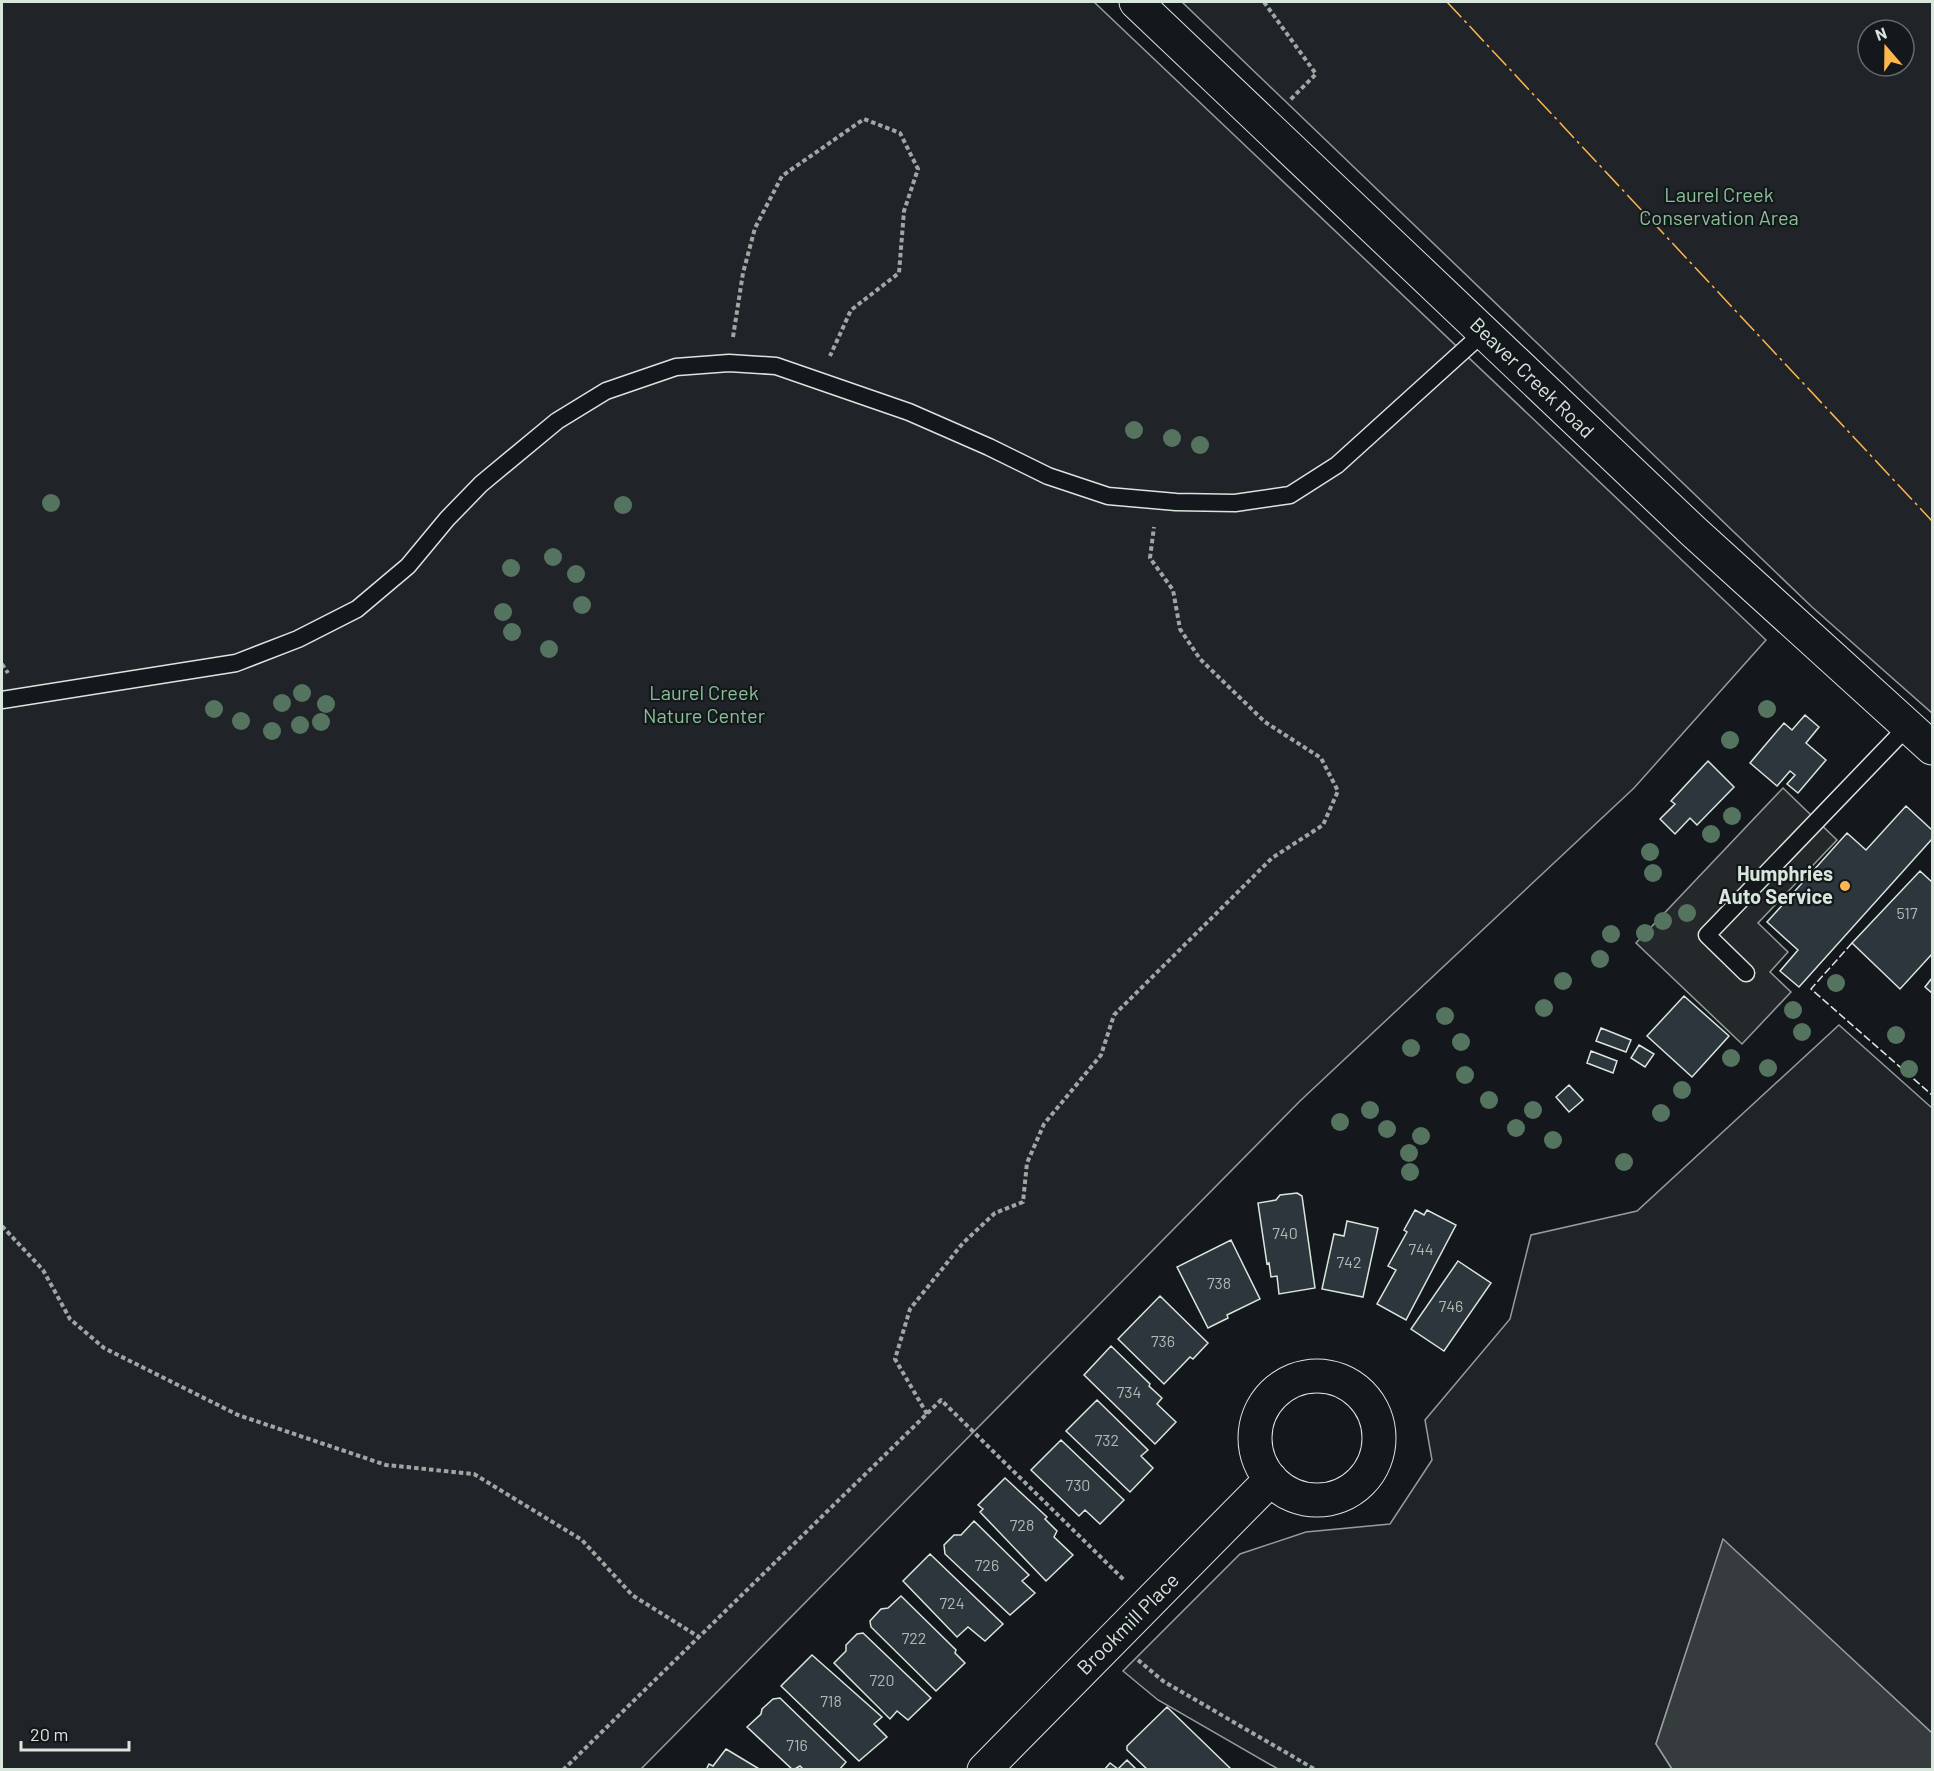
<svg xmlns="http://www.w3.org/2000/svg" width="1934" height="1771" viewBox="0 0 1934 1771" font-family="Barlow,sans-serif">
	<style>
		.green { fill: #202428; stroke: #939e99; stroke-width: 1.5; fill-rule: evenodd }
		.parking { fill: #24282b; stroke: #939e99; stroke-width: 1.5 }
		.water { fill: #363b3e; stroke: #939e99; stroke-width: 1.5 }
		.building { fill: #2c363c; stroke: #d8e6dc; stroke-width: 1.5 }
		.lines { fill: none; stroke-linecap: round; stroke-linejoin: round }
		.service-casing { stroke: #d8e6dc; stroke-width: 19 }
		.minor-casing { stroke: #d8e6dc; stroke-width: 35 }
		.path { stroke: #9da8a2; stroke-width: 4; stroke-dasharray: 4.5 3; stroke-linecap: butt }
		.service { stroke: #14181c; stroke-width: 16 }
		.minor { stroke: #14181c; stroke-width: 33 }
		.fence { stroke: #d8e6dc; stroke-width: 1.5; stroke-dasharray: 8 3; stroke-linecap: butt }
		.power { stroke: #ffb74d; stroke-width: 1.5; stroke-dasharray: 21 4.5 3 4.5; stroke-linecap: butt }
		.tree { fill: #55745f }
		.poi-dot { fill: #ffb74d; stroke: #14181c; stroke-width: 2 }
		.labels { text-anchor: middle; stroke-width: 4.5; stroke-linejoin: round; paint-order: stroke }
		.number-label { font-size: 16px; fill: #adbab4 }
		.park-label { font-size: 20px; fill: #8ac095; stroke: #14181c }
		.street-label { font-size: 20px; fill: #d8e6dc; stroke: #14181c }
		.poi-label { font-size: 20px; font-weight: bold; fill: #d8e6dc; stroke: #14181c; text-anchor: end }
	</style>
	<rect width="100%" height="100%" fill="#14181c"/>
	<path class="green" d="M2 2H1094L1766 640 1634 788 1300 1101 641 1769H2Z
		M1182 2H1932V713L1812 607ZM1868 30H1904V66H1868Z
		M1839 1025 1932 1108V1733L1723 1540 1656 1744 1672 1769H1278L1158 1700 1123 1671 1240 1554 1306 1532 1390 1524 1432 1460 1425 1420 1510 1319 1531 1235 1637 1211Z"/>
	<path class="parking" d="M1783 788 1837 840 1758 923 1788 952 1770 972 1791 992 1742 1044 1636 943Z"/>
	<path class="water" d="M1723 1539 1932 1733V1769H1672L1656 1744Z"/>
	<path class="building" d="M1805 715 1819 727 1806 743 1826 760 1798 793 1787 784 1795 775 1790 771 1777 786 1750 763 1784 723 1792 730Z
		M1708 761 1734 787 1697 825 1690 818 1675 834 1660 819 1675 804 1671 801Z
		M1906 806 1932 830V839L1799 987 1780 971 1798 950 1767 922 1847 833 1866 850Z
		M1920 871 1932 882V954L1900 989 1852 943Z
		M1932 978V993L1925 987Z
		M1684 996 1729 1036 1692 1077 1647 1036Z
		M1601 1028 1631 1040 1626 1052 1596 1041Z
		M1639 1045 1654 1054 1645 1067 1631 1058Z
		M1591 1051 1617 1061 1613 1073 1587 1063Z
		M1569 1085 1583 1100 1569 1112 1556 1097Z
		M1297 1193 1302 1196 1315 1288 1279 1294 1277 1276 1271 1277 1269 1263 1267 1264 1258 1203 1276 1200 1280 1195Z
		M1415 1210 1424 1215 1427 1210 1456 1225 1406 1320 1377 1304 1396 1270 1388 1266 1407 1232 1404 1230Z
		M1347 1221 1378 1228 1363 1297 1322 1289 1334 1234 1344 1236Z
		M1231 1240 1260 1299 1227 1315 1228 1318 1208 1328 1177 1267Z
		M1458 1261 1491 1283 1444 1351 1411 1329Z
		M1160 1296 1208 1343 1193 1359 1190 1357 1164 1384 1118 1339Z
		M1111 1346 1150 1384 1149 1386 1162 1398 1157 1404 1176 1422 1155 1444 1084 1375Z
		M1097 1400 1148 1450 1141 1456 1153 1468 1130 1492 1066 1431Z
		M1061 1440 1124 1500 1100 1524 1085 1510 1079 1516 1031 1470Z
		M1005 1478 1047 1517 1045 1519 1057 1531 1054 1537 1073 1555 1046 1581 980 1512 983 1509 978 1505Z
		M974 1521 1029 1575 1022 1581 1035 1593 1010 1615 945 1554 944 1545 954 1535H961Z
		M930 1554 1003 1624 985 1641 968 1627 957 1637 903 1581Z
		M901 1596 956 1650 955 1653 965 1663 936 1691 871 1627 870 1621 881 1609 888 1608Z
		M863 1633 931 1698 908 1720 897 1711 890 1719 834 1663 846 1651V1645L857 1634Z
		M812 1655 882 1717 874 1724 887 1737 859 1761 781 1686Z
		M780 1698 846 1762 839 1770H804L800 1766 793 1770 747 1727 761 1714 762 1709 773 1699Z
		M1167 1707 1232 1770H1148L1127 1750V1746Z
		M726 1749 761 1770H706L709 1764 713 1766Z
		M1127 1760 1137 1770H1104L1110 1763 1118 1769Z"/>
	<g class="lines">
		<g class="service-casing">
			<path id="service" d="M2 700 236 663 298 639 357 609 408 566 447 519 481 484 557 421 606 391 676 367 729 363 776 366 909 412 989 447 1048 476 1108 496 1176 502 1235 503 1290 495 1337 465 1484 332
				M1746 973 1707 935 1908 726"/>
		</g>
		<g class="minor-casing">
			<path id="minor" d="M1136 2 1693 531 1932 748
				M1255 1438a62 62 0 1 1 124 0a62 62 0 1 1-124 0Z
				M984 1770 1271 1479"/>
		</g>
		<path class="path" d="M1264 2 1316 74 1289 101
			M733 337 743 273 755 228 782 176 864 119 900 133 918 169 904 211 899 273 851 310 830 356
			M2 664 8 673
			M2 1226 43 1270 70 1319 104 1348 238 1415 386 1465 474 1474 582 1540 632 1595 699 1637
			M927 1414 895 1359 910 1309 963 1243 995 1213 1023 1202 1027 1163 1044 1124 1101 1055 1114 1015 1272 858 1323 825 1338 791 1321 758 1265 722 1200 659 1180 629 1173 590 1150 558 1154 527
			M1138 1660 1163 1681 1316 1770
			M563 1770 941 1400 1124 1580"/>
		<use href="#service" class="service"/>
		<use href="#minor" class="minor"/>
		<path class="fence" d="M1852 943 1811 989 1932 1095"/>
		<path class="power" d="M1447 2 1932 521"/>
	</g>
	<g class="tree">
		<circle cx="1134" cy="430" r="9"/>
		<circle cx="1172" cy="438" r="9"/>
		<circle cx="1200" cy="445" r="9"/>
		<circle cx="51" cy="503" r="9"/>
		<circle cx="623" cy="505" r="9"/>
		<circle cx="553" cy="557" r="9"/>
		<circle cx="511" cy="568" r="9"/>
		<circle cx="576" cy="574" r="9"/>
		<circle cx="582" cy="605" r="9"/>
		<circle cx="503" cy="612" r="9"/>
		<circle cx="512" cy="632" r="9"/>
		<circle cx="549" cy="649" r="9"/>
		<circle cx="302" cy="693" r="9"/>
		<circle cx="282" cy="703" r="9"/>
		<circle cx="326" cy="704" r="9"/>
		<circle cx="214" cy="709" r="9"/>
		<circle cx="1767" cy="709" r="9"/>
		<circle cx="241" cy="721" r="9"/>
		<circle cx="321" cy="722" r="9"/>
		<circle cx="300" cy="725" r="9"/>
		<circle cx="272" cy="731" r="9"/>
		<circle cx="1730" cy="740" r="9"/>
		<circle cx="1732" cy="816" r="9"/>
		<circle cx="1711" cy="834" r="9"/>
		<circle cx="1650" cy="852" r="9"/>
		<circle cx="1653" cy="873" r="9"/>
		<circle cx="1687" cy="913" r="9"/>
		<circle cx="1663" cy="921" r="9"/>
		<circle cx="1645" cy="933" r="9"/>
		<circle cx="1611" cy="934" r="9"/>
		<circle cx="1600" cy="959" r="9"/>
		<circle cx="1563" cy="981" r="9"/>
		<circle cx="1836" cy="983" r="9"/>
		<circle cx="1544" cy="1008" r="9"/>
		<circle cx="1793" cy="1010" r="9"/>
		<circle cx="1445" cy="1016" r="9"/>
		<circle cx="1802" cy="1032" r="9"/>
		<circle cx="1896" cy="1035" r="9"/>
		<circle cx="1461" cy="1042" r="9"/>
		<circle cx="1411" cy="1048" r="9"/>
		<circle cx="1731" cy="1058" r="9"/>
		<circle cx="1768" cy="1068" r="9"/>
		<circle cx="1909" cy="1069" r="9"/>
		<circle cx="1465" cy="1075" r="9"/>
		<circle cx="1682" cy="1090" r="9"/>
		<circle cx="1489" cy="1100" r="9"/>
		<circle cx="1370" cy="1110" r="9"/>
		<circle cx="1533" cy="1110" r="9"/>
		<circle cx="1661" cy="1113" r="9"/>
		<circle cx="1340" cy="1122" r="9"/>
		<circle cx="1516" cy="1128" r="9"/>
		<circle cx="1387" cy="1129" r="9"/>
		<circle cx="1421" cy="1136" r="9"/>
		<circle cx="1553" cy="1140" r="9"/>
		<circle cx="1409" cy="1153" r="9"/>
		<circle cx="1624" cy="1162" r="9"/>
		<circle cx="1410" cy="1172" r="9"/>
	</g>
	<circle class="poi-dot" cx="1845" cy="886" r="6"/>
	<g class="labels">
		<g class="number-label">
			<text x="1907" y="919">517</text>
			<text x="1285" y="1239">740</text>
			<text x="1421" y="1255">744</text>
			<text x="1349" y="1268">742</text>
			<text x="1219" y="1289">738</text>
			<text x="1451" y="1312">746</text>
			<text x="1163" y="1347">736</text>
			<text x="1129" y="1398">734</text>
			<text x="1107" y="1446">732</text>
			<text x="1078" y="1491">730</text>
			<text x="1022" y="1531">728</text>
			<text x="987" y="1571">726</text>
			<text x="952" y="1609">724</text>
			<text x="914" y="1644">722</text>
			<text x="882" y="1686">720</text>
			<text x="831" y="1707">718</text>
			<text x="797" y="1751">716</text>
		</g>
		<g class="park-label">
			<text x="1719" y="202">Laurel Creek<tspan x="1719" dy="23">Conservation Area</tspan></text>
			<text x="704" y="700">Laurel Creek<tspan x="704" dy="23">Nature Center</tspan></text>
		</g>
		<g class="street-label">
			<text transform="translate(1532 378) rotate(44)" y="7">Beaver Creek Road</text>
			<text transform="translate(1128 1624) rotate(-45)" y="7">Brookmill Place</text>
		</g>
		<g class="poi-label">
			<text x="1833" y="881">Humphries<tspan x="1833" dy="23">Auto Service</tspan></text>
		</g>
	</g>
	<rect width="1934" height="1771" fill="none" stroke="#d8e6dc" stroke-width="6"/>
	<g transform="translate(1886 48) rotate(340)"><circle r="28" fill="#14181c" stroke="#626a69" stroke-width="1.5"/>
	<path d="M0-4.5L10 22L0 15L-10 22Z" fill="#ffb74d"/>
	<text y="-9" font-size="16" font-weight="bold" text-anchor="middle" fill="#d8e6dc">N</text>
	</g>
	<path d="M21 1741v9h108v-9" fill="none" stroke="#d8e6dc" stroke-width="3"/>
	<text x="30" y="1741" font-size="18" fill="#d8e6dc" stroke="#14181c" stroke-width="4.5" paint-order="stroke">20 m</text>
</svg>
